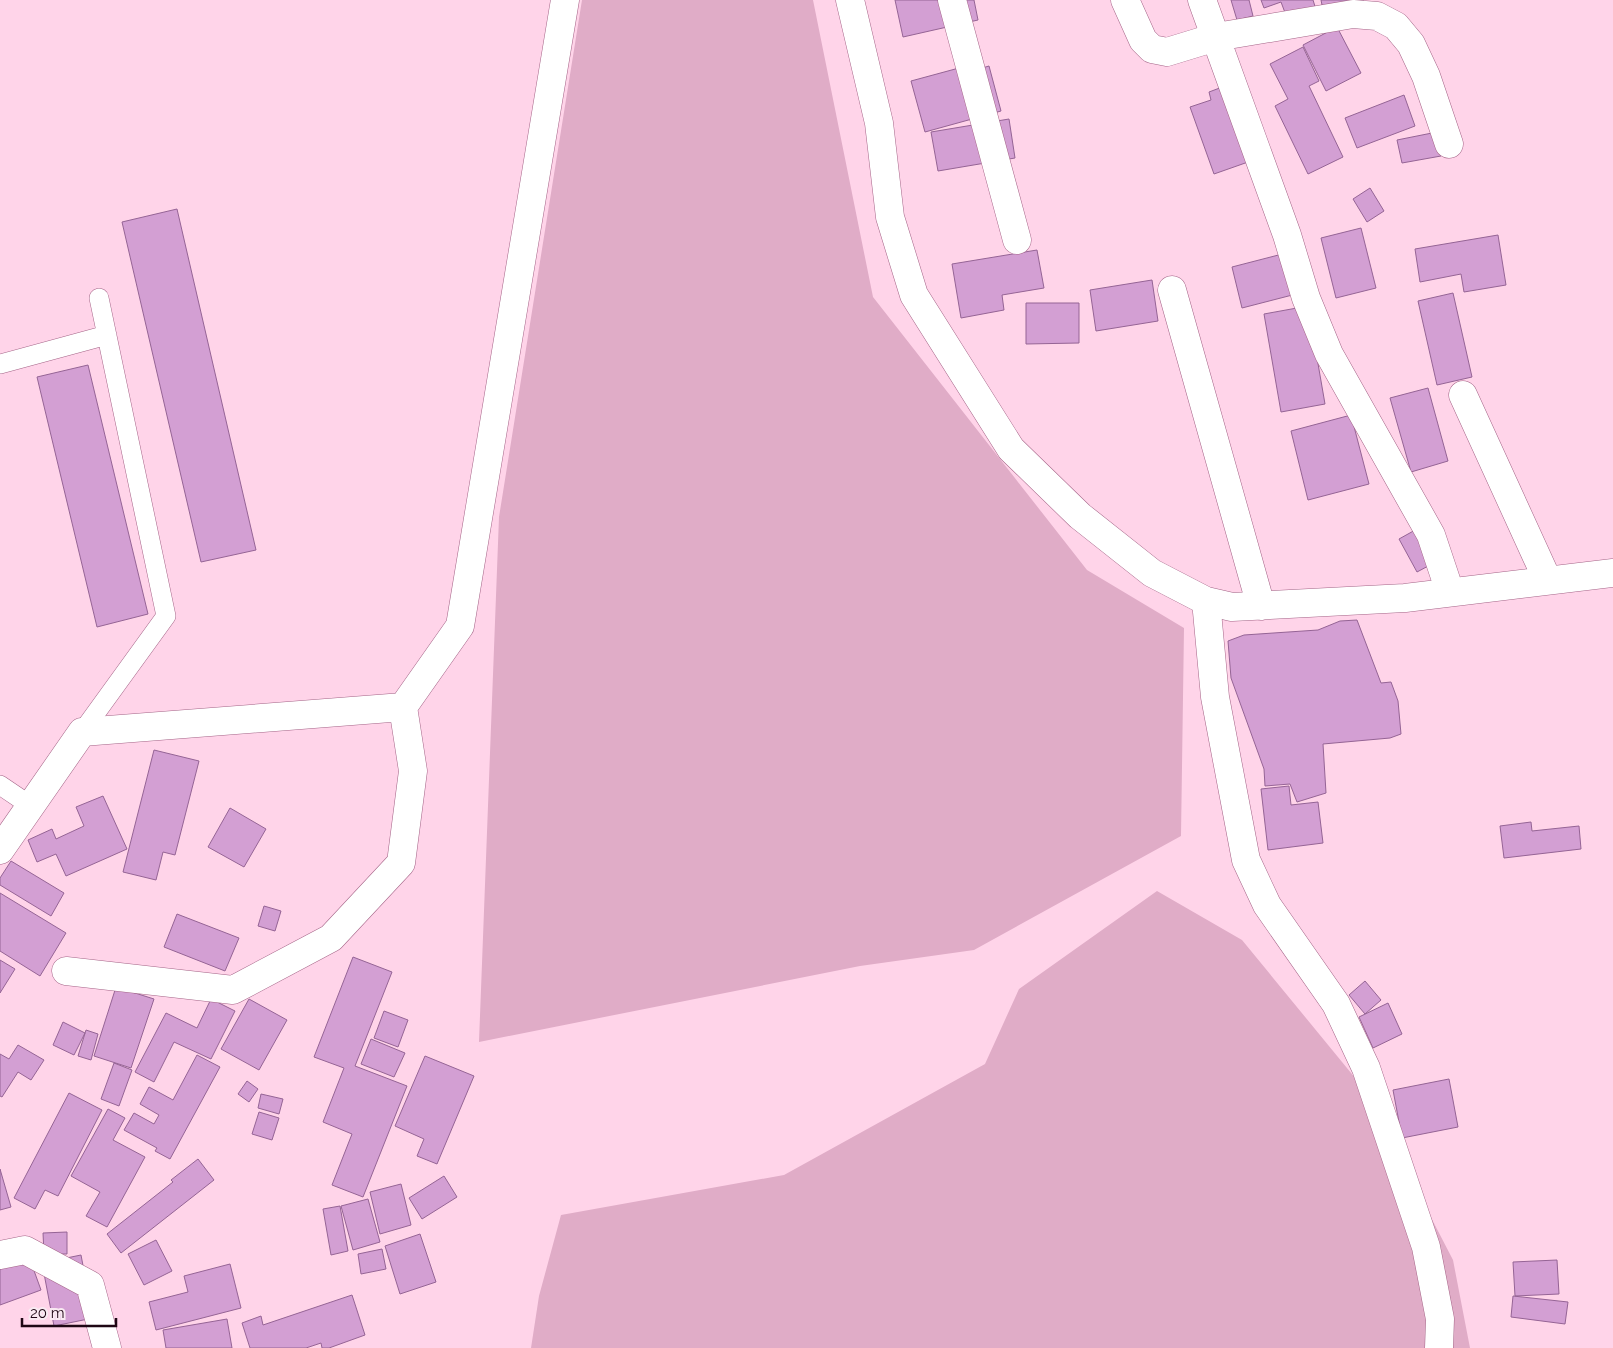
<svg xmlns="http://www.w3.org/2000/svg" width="1613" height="1348" viewBox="0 0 1613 1348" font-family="Raleway,sans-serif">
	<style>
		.green { fill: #e0acc7 }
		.building { fill: #d39fd3; stroke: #956495 }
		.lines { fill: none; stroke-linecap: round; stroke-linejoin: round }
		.lane-casing { stroke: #a46487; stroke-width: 20 }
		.street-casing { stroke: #a46487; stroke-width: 29 }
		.lane { stroke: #fff; stroke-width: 19 }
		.street { stroke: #fff; stroke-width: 28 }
	</style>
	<rect width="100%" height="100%" fill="#ffd4e9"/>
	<path class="green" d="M582 0H813L873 297 1087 570 1184 628 1181 836 974 950 860 966 479 1042 499 517Z
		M1157 891 1242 940 1365 1090 1453 1260 1470 1348H531L539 1296 561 1215 784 1175 985 1064 1019 989Z"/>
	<path class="building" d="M895 0H974L978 20 903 37Z
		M1231 0H1249L1253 16 1237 20Z
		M1261 0H1313L1318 16 1290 26 1281 2 1264 8Z
		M1321 0H1364L1323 10Z
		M1337 27 1361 73 1326 91 1303 45Z
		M1303 47 1319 81 1309 86 1343 157 1308 174 1275 106 1288 99 1270 64Z
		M970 65 972 71 989 66 1001 111 925 132 911 81Z
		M1241 80 1268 155 1214 174 1190 107 1211 100 1209 92Z
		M1404 95 1415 126 1357 148 1345 118Z
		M1009 119 1015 158 938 171 931 132Z
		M1437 132 1441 156 1402 163 1397 140Z
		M1370 188 1384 211 1367 222 1353 199Z
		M177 209 256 550 201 562 122 222Z
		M1361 228 1376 288 1336 298 1321 238Z
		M1498 235 1506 285 1464 292 1461 274 1420 282 1415 249Z
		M1037 250 1044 288 1002 295 1004 310 961 318 952 264Z
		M1294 251 1304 292 1242 308 1232 267Z
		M1152 280 1158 321 1096 331 1090 290Z
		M1453 293 1472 377 1437 385 1418 301Z
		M1026 303H1079V343L1026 344Z
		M1308 306 1325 404 1281 412 1264 314Z
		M88 365 148 614 97 627 37 377Z
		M1428 388 1448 461 1411 472 1390 398Z
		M1351 415 1369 484 1308 500 1291 431Z
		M1426 524 1445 557 1417 572 1399 539Z
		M1357 620 1381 683 1391 682 1398 701 1401 734 1390 738 1323 744 1326 793 1297 802 1290 784 1265 786 1264 769 1231 678 1228 641 1244 635 1318 630 1340 621Z
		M154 750 199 761 175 855 163 852 156 880 123 872Z
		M1289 786 1291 805 1318 802 1323 843 1268 850 1261 789Z
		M103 796 127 849 66 876 56 854 37 862 28 840 52 829 56 839 84 826 76 807Z
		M230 808 266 829 244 867 208 847Z
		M1531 822 1532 831 1579 826 1581 849 1504 858 1500 826Z
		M11 861 64 893 51 916 0 885V878Z
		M0 893 66 933 40 976 0 951Z
		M264 906 281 911 275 931 258 926Z
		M177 914 239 938 225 971 164 947Z
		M353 957 392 972 355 1066 407 1086 363 1197 332 1185 352 1134 323 1122 344 1068 314 1057Z
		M0 960 15 969 0 993Z
		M1365 981 1381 1000 1365 1014 1349 995Z
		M116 987 154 999 131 1068 94 1056Z
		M211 999 235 1011 211 1059 174 1042 154 1082 135 1072 166 1013 197 1028Z
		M249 999 287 1020 259 1070 221 1049Z
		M1388 1003 1402 1034 1373 1048 1359 1017Z
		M384 1011 408 1020 398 1047 374 1038Z
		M63 1022 85 1033 74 1055 53 1045Z
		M86 1030 98 1034 91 1060 78 1056Z
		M371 1039 405 1053 394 1077 361 1064Z
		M18 1045 44 1060 31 1080 18 1072 2 1097 0 1096V1054L9 1059Z
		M197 1055 220 1067 170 1159 155 1151 157 1148 124 1130 134 1113 154 1124 159 1115 140 1104 149 1087 173 1100Z
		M425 1056 474 1076 437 1164 417 1156 424 1139 395 1126Z
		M114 1063 132 1070 119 1106 101 1099Z
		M1449 1079 1458 1127 1402 1138 1393 1090Z
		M247 1081 258 1089 249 1102 238 1094Z
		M69 1093 102 1110 58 1196 45 1190 35 1209 14 1198Z
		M261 1094 283 1099 279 1114 258 1108Z
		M108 1109 125 1118 113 1140 145 1157 107 1227 86 1216 100 1192 71 1176Z
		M259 1112 279 1118 272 1140 252 1134Z
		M198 1159 214 1180 121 1253 107 1234 173 1182 171 1180Z
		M0 1169 11 1207 0 1210Z
		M444 1176 457 1197 422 1219 409 1198Z
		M401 1184 411 1225 380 1234 370 1192Z
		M368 1199 380 1242 353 1250 341 1206Z
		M340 1206 348 1251 331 1255 323 1209Z
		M67 1232V1254H44L43 1233Z
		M420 1234 436 1282 400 1294 385 1246Z
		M156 1240 172 1271 144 1285 128 1254Z
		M382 1249 386 1269 361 1274 358 1254Z
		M28 1254 41 1290 0 1305V1264Z
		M81 1255 93 1318 54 1326 42 1263Z
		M1557 1260 1559 1294 1515 1296 1513 1262Z
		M230 1264 241 1308 156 1330 149 1302 188 1292 184 1276Z
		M352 1295 365 1335 329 1348H322L321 1343 306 1348H250L242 1323 261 1316 263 1325Z
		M1513 1296 1568 1302 1565 1324 1511 1317Z
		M227 1319 232 1348H166L163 1330Z"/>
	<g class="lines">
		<g class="lane-casing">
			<path id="lane" d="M0 364 107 335
				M82 732 166 616 99 298
				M0 785 31 806"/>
		</g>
		<g class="street-casing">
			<path id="street" d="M850 0 879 123 890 217 914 295 1011 449 1080 516 1152 573 1206 601 1232 607 1405 598 1613 573
				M952 0 1017 240
				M1125 0 1143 40 1152 49 1167 52 1216 37 1353 14 1377 16 1396 26 1411 44 1426 76 1449 144
				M1202 0 1287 235 1306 298 1329 354 1431 535 1450 592
				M1172 290 1261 606
				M1463 395 1547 579
				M1206 601 1215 697 1246 860 1267 905 1336 1004 1366 1068 1426 1247 1440 1319 1439 1348
				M0 850 82 732 403 707 460 626 565 0
				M66 971 233 990 331 938 401 863 413 771 403 707
				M0 1255 25 1250 90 1285 107 1348"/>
		</g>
		<use href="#lane" class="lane"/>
		<use href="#street" class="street"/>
	</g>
	<path d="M22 1318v8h94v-8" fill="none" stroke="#1e0714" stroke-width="2.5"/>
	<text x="30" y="1318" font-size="15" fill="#1e0714" stroke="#f9eaf2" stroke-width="4" paint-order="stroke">20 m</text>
</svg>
